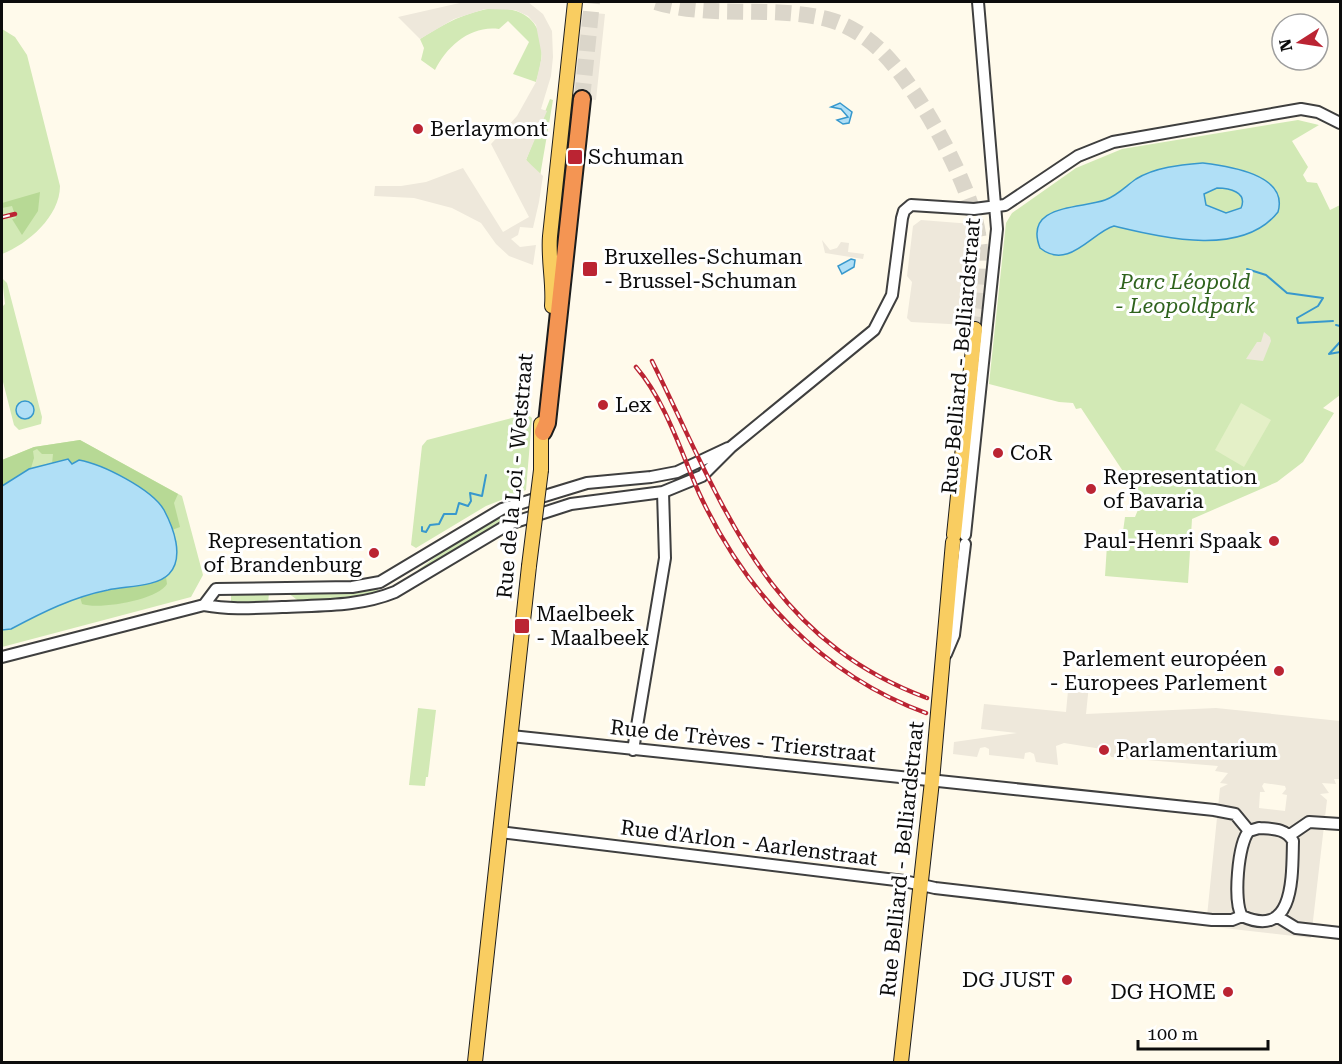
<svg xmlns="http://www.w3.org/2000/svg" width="1342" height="1064" viewBox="0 0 1342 1064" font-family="'Roboto Serif',serif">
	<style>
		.green { fill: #d2e9b5 }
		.forest { fill: #b7d995 }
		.pitch { fill: #e4f0c7 }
		.plaza { fill: #eee8db; fill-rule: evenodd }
		.water { fill: #b0dff6; stroke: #3798cd; stroke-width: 1.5; fill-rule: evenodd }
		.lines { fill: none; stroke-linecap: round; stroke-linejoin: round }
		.stream { stroke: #3798cd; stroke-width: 2 }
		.highway-tunnel { stroke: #dbd6ca; stroke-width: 16; stroke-dasharray: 16 8; stroke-linecap: butt }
		.minor-casing { stroke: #3f3f3f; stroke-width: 14 }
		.major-casing { stroke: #1d1d1d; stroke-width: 16 }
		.highway-casing { stroke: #1d1d1d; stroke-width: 20 }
		.minor { stroke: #fff; stroke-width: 10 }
		.major { stroke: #f9cd61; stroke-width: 14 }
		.highway { stroke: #f49553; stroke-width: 16 }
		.rail-casing { stroke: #bb2433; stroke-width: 4.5 }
		.rail { stroke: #fff; stroke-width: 2; stroke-dasharray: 7; stroke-linecap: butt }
		.major-bridge-casing { stroke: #1d1d1d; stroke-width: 16; stroke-linecap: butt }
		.major-bridge { stroke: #f9cd61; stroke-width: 14 }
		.poi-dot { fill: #bb2433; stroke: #fff; stroke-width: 2 }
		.labels { text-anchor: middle; stroke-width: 6; stroke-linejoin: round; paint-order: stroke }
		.poi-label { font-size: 21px; fill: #0c0c0c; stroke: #fff; text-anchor: start }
		.park-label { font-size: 21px; font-style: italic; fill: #2f631d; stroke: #fff }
		.street-label { font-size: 21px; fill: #0c0c0c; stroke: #fff }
	</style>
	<rect width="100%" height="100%" fill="#fffaeb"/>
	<path class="green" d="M495 8C542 8 549 43 536 82L513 74 529 42 508 21 499 29C471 25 447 46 435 70L421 60 424 48 420 39C443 24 467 11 495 8Z
		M2 29 15 37 27 55 60 186C60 216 28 244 2 254Z
		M550 99 553 100 540 176 526 160Z
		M1298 120 1319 125 1292 141 1308 167 1303 175 1307 182 1317 183 1330 210 1340 205V395L1323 408 1334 413 1303 462 1277 482 1192 519 1188 583 1105 576 1107 545 1121 546 1125 517H1135L1142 500 1081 408 1076 409 1073 403 1059 402 989 384 1006 223 1012 213 1076 168 1122 149Z
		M2 278 7 283 42 417 41 424 19 430 14 425 2 378V307L5 304Z
		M527 414 532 418 526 490 486 506 416 548 411 545 422 446 427 440Z
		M80 440 182 496 203 575 191 597 2 647V630L11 629 70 599 91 593 177 551 167 516 57 463 29 469 2 486V460L34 447Z
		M502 514 506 522 419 574 418 570 457 541Z
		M378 587V593L354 599 300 602 288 593Z
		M269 593 268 604 231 605V594Z
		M418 708 436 710 428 777H426L425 786 409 785Z"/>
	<path class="forest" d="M40 192 38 211 22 235 12 219 16 218 12 206 2 208V203Z
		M80 440 178 494 174 503 180 527 172 530C155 485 125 480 85 461L79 460 72 464 68 459 52 464 53 454H42L37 449 33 451 34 458 31 468 2 486V460L34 447Z
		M166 577 167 584C158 600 99 610 82 604L80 597Z"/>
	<path class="pitch" d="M1241 403 1271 420 1244 467 1215 450Z"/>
	<path class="plaza" d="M464 2H528L543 14 552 31 553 57 551 76 541 109 547 111 526 160 543 176 539 202 533 228 520 227 518 235 511 239 520 247 536 245 533 265 509 256 496 244 481 223 452 208 414 198 374 196 375 186H401L426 182 463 168 503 232 529 217 491 144 517 116 536 82 542 56 536 25 528 16 515 10 485 9 454 19 420 39 398 17Z
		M583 12 605 14 596 100 568 97 576 21 582 17Z
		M921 220 972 224 977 232 971 283 988 286 985 321 969 319 968 325 911 322 907 318 912 282 907 276 913 226Z
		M822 240 830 250 837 248 841 242 849 243 848 252 864 254 863 259 825 253Z
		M1264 332 1270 337 1271 341 1263 361 1246 359 1257 342H1261Z
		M1090 675 1086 714 1216 708 1340 721V779H1334L1336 784 1322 783 1329 793 1320 794 1327 800 1311 938 1206 926 1220 788 1228 784 1220 783 1228 773 1215 771 1218 766 1111 757 1108 750 1064 743 1056 746 1058 765 1036 762 1034 754 1030 752 1025 753 1024 759 989 755V749L985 747 980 748 977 757 953 754 954 742 1017 733 981 729 984 704 1066 712 1069 680ZM1264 783 1285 786 1286 789 1282 794 1287 795 1285 811 1259 808 1260 792H1265L1262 786Z"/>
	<path class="water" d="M840 103 852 112 849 123 843 124 837 120 848 117 841 109 831 107Z
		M1203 163C1227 166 1289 174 1278 212 1242 258 1161 237 1114 226 1092 232 1069 271 1040 248 1023 204 1080 209 1105 200 1117 196 1126 186 1136 179 1156 167 1180 165 1203 163ZM1217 188C1229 188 1248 192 1241 208L1226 213 1206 205 1204 194Z
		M851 259 855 260 854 267 842 274 838 266Z
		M16 410a9 9 0 1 1 18 0a9 9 0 1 1-18 0Z
		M68 459 72 464 79 460C102 464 152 489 164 510 173 527 185 557 169 574 157 587 125 586 108 590 73 597 43 612 11 629L2 630V486L29 469Z"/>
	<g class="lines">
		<path class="stream" d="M1247 269 1266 275 1287 293 1323 298 1318 306 1297 318 1298 323 1333 321
			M1336 325 1340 326
			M1340 342 1329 354 1340 352
			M422 527V531L426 532 430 525 439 524 444 514H456L459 503 468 506 471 501 470 493 482 496 486 475"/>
		<path class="highway-tunnel" d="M656 2C710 19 771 5 827 19 848 24 870 39 884 54 919 90 971 184 978 234 984 265 979 298 975 329
			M582 99 592 2"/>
		<g class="minor-casing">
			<path id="minor" d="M965 535 997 229 978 2
				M204 605C231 610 255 608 282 607 321 605 358 607 395 592L509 524 571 504 663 492 702 476 731 447 874 330 892 295 902 218 904 211 911 205 974 209 1005 205 1078 156 1113 142 1301 109 1318 112 1340 123
				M946 654 954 635 965 544
				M2 657 204 605 216 589 352 587 380 582 502 509 587 483 651 477 677 472 728 448
				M511 736 1214 810 1235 814 1249 831
				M633 750 665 558 663 492
				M1259 828C1272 829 1286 828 1293 841 1292 876 1295 940 1242 916 1233 902 1238 843 1249 831Z
				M500 832 904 881 935 888 1212 920H1232L1242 916
				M1290 835 1309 822 1340 824
				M1278 917 1296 928 1340 933"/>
		</g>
		<g class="major-casing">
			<path id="major" d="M552 306C554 283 548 260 550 236L575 2
				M541 470V424
				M954 535 975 329
				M475 1062 529 566
				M901 1062 932 781 953 542"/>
		</g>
		<g class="highway-casing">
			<path id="highway" d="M543 432 547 423 582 99"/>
		</g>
		<use href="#minor" class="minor"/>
		<use href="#major" class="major"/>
		<use href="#highway" class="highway"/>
		<g class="rail-casing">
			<path id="rail" d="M3 217 15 214
				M652 361C723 504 765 638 927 698
				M636 367C666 402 681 452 699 493 745 593 822 675 926 713"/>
		</g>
		<use href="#rail" class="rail"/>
		<g class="major-bridge-casing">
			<path id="major-bridge" d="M529 566 541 470"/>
		</g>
		<use href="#major-bridge" class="major-bridge"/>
	</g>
	<g class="poi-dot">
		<circle cx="418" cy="129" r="6"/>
		<rect x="567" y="149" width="16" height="16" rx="3"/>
		<rect x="582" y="261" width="16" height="16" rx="3"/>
		<circle cx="603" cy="405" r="6"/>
		<circle cx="998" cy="453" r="6"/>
		<circle cx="1091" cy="489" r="6"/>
		<circle cx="1274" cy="541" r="6"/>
		<circle cx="374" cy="553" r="6"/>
		<rect x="514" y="618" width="16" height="16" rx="3"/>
		<circle cx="1279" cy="671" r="6"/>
		<circle cx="1104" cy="750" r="6"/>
		<circle cx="1067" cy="980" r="6"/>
		<circle cx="1228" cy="992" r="6"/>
	</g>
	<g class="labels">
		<g class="poi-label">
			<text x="430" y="136">Berlaymont</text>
			<text x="588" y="164">Schuman</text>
			<text x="604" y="264">Bruxelles-Schuman<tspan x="604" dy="24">- Brussel-Schuman</tspan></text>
			<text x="615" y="412">Lex</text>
			<text x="1010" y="460">CoR</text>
			<text x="1103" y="484">Representation<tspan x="1103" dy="24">of Bavaria</tspan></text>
			<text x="362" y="548" text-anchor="end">Representation<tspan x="362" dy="24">of Brandenburg</tspan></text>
			<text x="1262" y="548" text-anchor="end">Paul-Henri Spaak</text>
			<text x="536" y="621">Maelbeek<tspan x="536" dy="24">- Maalbeek</tspan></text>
			<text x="1267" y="666" text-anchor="end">Parlement européen<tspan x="1267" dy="24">- Europees Parlement</tspan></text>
			<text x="1116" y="757">Parlamentarium</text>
			<text x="1055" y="987" text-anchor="end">DG JUST</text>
			<text x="1216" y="999" text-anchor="end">DG HOME</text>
		</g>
		<g class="park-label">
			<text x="1185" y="289">Parc Léopold<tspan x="1185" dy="24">- Leopoldpark</tspan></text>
		</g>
		<g class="street-label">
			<text transform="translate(961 356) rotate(-85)" y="7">Rue Belliard - Belliardstraat</text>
			<text transform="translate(515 476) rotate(-85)" y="7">Rue de la Loi - Wetstraat</text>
			<text transform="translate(743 741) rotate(6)" y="7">Rue de Trèves - Trierstraat</text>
			<text transform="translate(749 843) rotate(7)" y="7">Rue d'Arlon - Aarlenstraat</text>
			<text transform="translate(902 859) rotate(-84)" y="7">Rue Belliard - Belliardstraat</text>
		</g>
	</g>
	<rect width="1342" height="1064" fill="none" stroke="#0c0c0c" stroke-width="6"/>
	<g transform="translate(1300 42) rotate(258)"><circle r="28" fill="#ffffff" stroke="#9e9e9e" stroke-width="1.5"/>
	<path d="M0-4.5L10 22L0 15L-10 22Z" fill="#bb2433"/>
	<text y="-9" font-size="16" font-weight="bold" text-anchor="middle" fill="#0c0c0c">N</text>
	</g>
	<path d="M1138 1040v9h130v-9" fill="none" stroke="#0c0c0c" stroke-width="3"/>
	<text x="1147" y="1040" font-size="18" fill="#0c0c0c" stroke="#ffffff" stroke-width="4.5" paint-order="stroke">100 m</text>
</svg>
